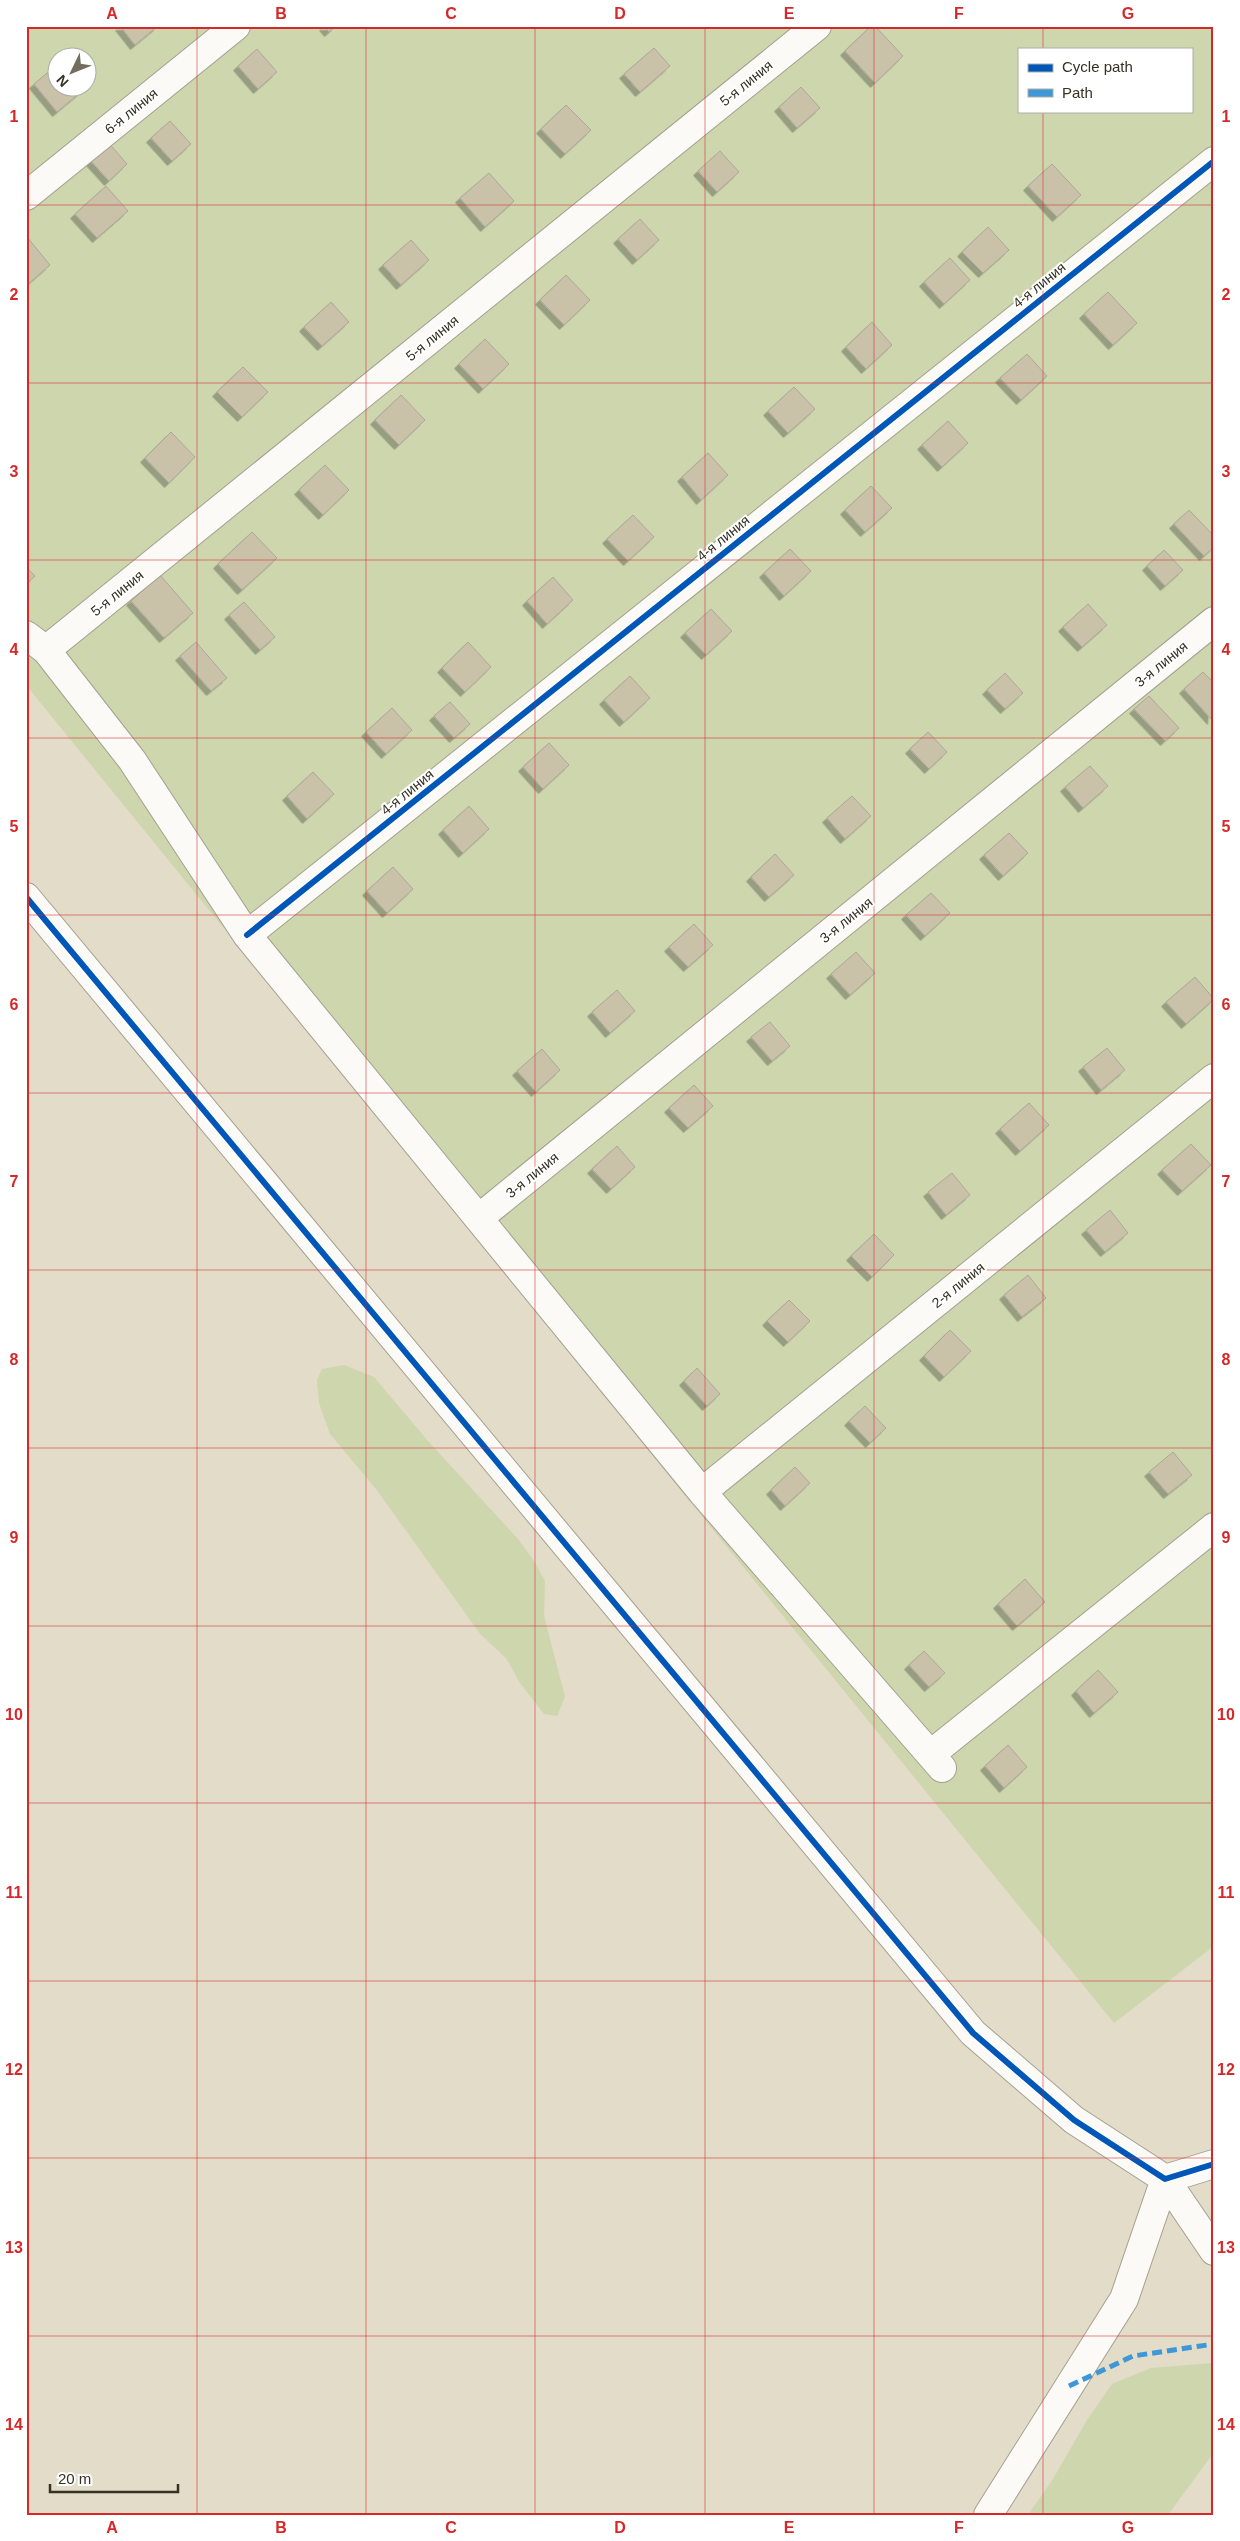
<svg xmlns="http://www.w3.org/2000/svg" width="1240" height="2541" viewBox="0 0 1240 2541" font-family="Arial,sans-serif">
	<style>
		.green { fill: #ced6ae; fill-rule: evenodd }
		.building { fill: #c9c1a8; stroke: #aca798; filter: url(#shadow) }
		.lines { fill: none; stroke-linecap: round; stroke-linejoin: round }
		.minor-casing { stroke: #a4a090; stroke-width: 30 }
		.minor { stroke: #fbfaf7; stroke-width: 28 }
		.quiet { stroke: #3e97d6; stroke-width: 5; stroke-dasharray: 10 5; stroke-linecap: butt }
		.cycleway-casing { stroke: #fff; stroke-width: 9 }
		.cycleway { stroke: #0057b8; stroke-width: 6 }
		.grid { fill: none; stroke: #d62828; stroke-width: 1; stroke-opacity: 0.55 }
		.labels { text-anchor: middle; stroke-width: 4; stroke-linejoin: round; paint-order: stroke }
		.street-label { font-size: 14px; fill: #353123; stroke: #fff }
		.neatline { fill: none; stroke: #d62828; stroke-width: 2 }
		.grid-label { font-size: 16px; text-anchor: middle; font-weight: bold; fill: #d62828 }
	</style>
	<defs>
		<filter id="shadow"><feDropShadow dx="-4.5" dy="4.5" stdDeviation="0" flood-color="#0004"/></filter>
	</defs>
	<rect width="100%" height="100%" fill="#e2dcc8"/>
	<path class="green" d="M26 26H1214V1946L1114 2023 26 685ZM1019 49H1191V111H1019ZM58 58H88V88H58Z
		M344 1365 374 1377 428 1441 518 1539 534 1561 545 1581 544 1616 565 1697 557 1716 544 1714 520 1683 506 1658 481 1635 376 1489 330 1434 319 1403 317 1380 322 1369Z
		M1214 2363V2452L1168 2515H1028L1053 2479 1087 2420 1112 2384 1151 2368Z"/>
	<path class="building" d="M120 26H158L135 45Z
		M324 26H336L329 32Z
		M871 26H875L903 56 875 83 845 51Z
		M654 48 670 66 640 92 624 74Z
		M257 49 277 72 258 89 238 66Z
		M58 64V88H79L82 91 57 112 34 84Z
		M801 87 820 108 797 128 779 107Z
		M566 105 591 130 565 154 541 129Z
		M170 121 191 144 172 161 151 138Z
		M107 141 127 164 109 181 88 158Z
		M720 151 739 172 717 192 698 171Z
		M1052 164 1081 195 1057 217 1028 186Z
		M489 173 514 201 485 227 460 198Z
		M106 186 128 211 97 238 75 214Z
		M640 219 659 240 637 260 618 239Z
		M988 227 1009 250 983 273 962 252Z
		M27 237 50 265 26 286V238Z
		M411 240 429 260 401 285 383 265Z
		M950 258 970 280 944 304 924 282Z
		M566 275 590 300 564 325 540 300Z
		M1108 292 1137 323 1113 345 1084 314Z
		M331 302 349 322 322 346 304 327Z
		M872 322 892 345 866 369 846 347Z
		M485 339 509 364 483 389 459 364Z
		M1027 354 1047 376 1021 400 1000 378Z
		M243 367 268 392 242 417 217 392Z
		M794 387 815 409 788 433 768 411Z
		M401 395 425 420 399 445 375 420Z
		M948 421 968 443 942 467 922 445Z
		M171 432 195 457 169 483 145 458Z
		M708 453 728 475 701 500 682 477Z
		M325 465 349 490 323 515 299 490Z
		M871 486 892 508 865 532 845 510Z
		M1189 510 1214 536V547L1204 556 1174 524Z
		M633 515 654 537 628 561 607 539Z
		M252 532 277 558 242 590 218 564Z
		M790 549 811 571 784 596 764 573Z
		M1164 550 1183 570 1165 586 1147 566Z
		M26 567 35 576 26 584Z
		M160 575 193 613 164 638 131 601Z
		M553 577 573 600 547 624 527 601Z
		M244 602 275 637 260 650 229 615Z
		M1088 604 1107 625 1082 647 1063 627Z
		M711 609 732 631 706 655 685 633Z
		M196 642 227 678 211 691 180 656Z
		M468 642 491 667 465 692 442 668Z
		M1203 672 1214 683 1212 720 1184 689Z
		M1005 673 1023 693 1005 709 987 690Z
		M630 676 650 698 624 722 604 700Z
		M1149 696 1179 728 1165 741 1134 709Z
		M450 702 470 724 454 738 434 716Z
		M392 708 412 730 386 754 366 732Z
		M928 732 947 752 929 769 910 749Z
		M549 743 569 765 543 789 523 767Z
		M1090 766 1108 786 1083 808 1065 787Z
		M313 772 334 794 307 819 287 796Z
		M852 796 871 816 845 839 827 818Z
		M469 806 489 829 463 853 443 830Z
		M1009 833 1028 853 1003 876 984 855Z
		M775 854 794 875 769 897 751 877Z
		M393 867 413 889 387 913 367 891Z
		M931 893 950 913 925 936 906 915Z
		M694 924 713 945 688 967 669 947Z
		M856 952 875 973 850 995 831 974Z
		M1195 977 1214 999 1186 1024 1166 1002Z
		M617 990 635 1011 610 1033 592 1012Z
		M770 1022 790 1046 772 1061 751 1037Z
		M1107 1048 1125 1070 1101 1090 1083 1067Z
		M542 1049 560 1070 536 1092 517 1071Z
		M694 1085 713 1106 688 1128 669 1108Z
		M1029 1103 1049 1125 1020 1151 1000 1129Z
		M1191 1144 1211 1165 1182 1191 1162 1170Z
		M617 1146 635 1167 611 1189 592 1169Z
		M952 1173 970 1195 946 1215 928 1192Z
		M1110 1210 1128 1233 1105 1252 1086 1230Z
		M874 1234 894 1255 872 1277 851 1256Z
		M1028 1275 1046 1298 1022 1317 1004 1295Z
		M789 1300 810 1321 788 1342 767 1321Z
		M950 1330 971 1351 944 1377 924 1356Z
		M697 1368 720 1394 707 1406 684 1381Z
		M865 1406 886 1428 870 1443 849 1421Z
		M1173 1452 1192 1475 1168 1494 1149 1472Z
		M795 1467 810 1483 785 1506 771 1490Z
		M1025 1579 1045 1602 1017 1626 998 1604Z
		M924 1651 945 1673 929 1687 909 1665Z
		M1098 1670 1118 1692 1094 1713 1076 1691Z
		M1008 1745 1027 1767 1004 1788 985 1766Z"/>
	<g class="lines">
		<g class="minor-casing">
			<path id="minor" d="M26 196 236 26
				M26 635 46 650 132 760 247 935 702 1492 942 1768
				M46 650 817 26
				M26 897 973 2033 1074 2120 1165 2179 1214 2164
				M247 935 1214 161
				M479 1218 1214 621
				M702 1492 1214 1078
				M931 1754 1214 1527
				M1165 2179 1214 2251
				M988 2515 1124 2299 1165 2179"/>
		</g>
		<use href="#minor" class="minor"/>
		<path class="quiet" d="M1069 2386 1133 2356 1214 2344"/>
		<g class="cycleway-casing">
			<path id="cycleway" d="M26 897 973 2033 1074 2120 1165 2179 1214 2164
				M247 935 1214 161"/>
		</g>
		<use href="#cycleway" class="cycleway"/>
	</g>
	<path class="grid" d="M197 26V2515M366 26V2515M535 26V2515M705 26V2515M874 26V2515M1043 26V49M1043 111V2515M26 205H1214M26 383H1214M26 560H1214M26 738H1214M26 915H1214M26 1093H1214M26 1270H1214M26 1448H1214M26 1626H1214M26 1803H1214M26 1981H1214M26 2158H1214M26 2336H1214"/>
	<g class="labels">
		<g class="street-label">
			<text transform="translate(746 83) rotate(-39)" y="5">5-я линия</text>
			<text transform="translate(131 111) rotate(-39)" y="5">6-я линия</text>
			<text transform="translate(1039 285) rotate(-39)" y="5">4-я линия</text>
			<text transform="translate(432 338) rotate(-39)" y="5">5-я линия</text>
			<text transform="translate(723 538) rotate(-39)" y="5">4-я линия</text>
			<text transform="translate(117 593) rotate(-39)" y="5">5-я линия</text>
			<text transform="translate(1161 664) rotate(-39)" y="5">3-я линия</text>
			<text transform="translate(407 792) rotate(-39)" y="5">4-я линия</text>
			<text transform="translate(846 920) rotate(-39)" y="5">3-я линия</text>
			<text transform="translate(532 1175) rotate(-39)" y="5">3-я линия</text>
			<text transform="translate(958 1285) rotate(-39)" y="5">2-я линия</text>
		</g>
	</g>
	<rect width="1240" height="2541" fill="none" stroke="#ffffff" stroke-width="55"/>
	<rect x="1018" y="48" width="175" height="65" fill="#ffffff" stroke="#aeada7"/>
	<rect x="1028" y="64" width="25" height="8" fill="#0057b8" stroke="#aeada7"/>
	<text x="1062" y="72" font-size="15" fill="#353123">Cycle path</text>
	<rect x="1028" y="89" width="25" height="8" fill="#3e97d6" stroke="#aeada7"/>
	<text x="1062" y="98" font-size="15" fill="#353123">Path</text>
	<g transform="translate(72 72) rotate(227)"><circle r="24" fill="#ffffff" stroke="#aeada7"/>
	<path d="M0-4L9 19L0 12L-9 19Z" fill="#726d5d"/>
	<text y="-8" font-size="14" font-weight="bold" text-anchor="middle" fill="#353123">N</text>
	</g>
	<path d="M50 2484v8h128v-8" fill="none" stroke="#353123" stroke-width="2.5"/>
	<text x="58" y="2484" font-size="15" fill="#353123" stroke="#ffffff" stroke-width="4" paint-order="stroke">20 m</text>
	<rect x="28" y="28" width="1184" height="2486" class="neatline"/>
	<g class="grid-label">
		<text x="112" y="19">A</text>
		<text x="281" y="19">B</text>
		<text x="451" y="19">C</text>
		<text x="620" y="19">D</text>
		<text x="789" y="19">E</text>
		<text x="959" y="19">F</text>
		<text x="1128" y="19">G</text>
		<text x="14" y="122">1</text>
		<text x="1226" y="122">1</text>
		<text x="14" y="300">2</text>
		<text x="1226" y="300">2</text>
		<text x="14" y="477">3</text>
		<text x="1226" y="477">3</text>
		<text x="14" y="655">4</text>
		<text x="1226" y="655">4</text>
		<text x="14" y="832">5</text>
		<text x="1226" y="832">5</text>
		<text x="14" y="1010">6</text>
		<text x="1226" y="1010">6</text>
		<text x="14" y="1187">7</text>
		<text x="1226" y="1187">7</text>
		<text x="14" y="1365">8</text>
		<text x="1226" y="1365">8</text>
		<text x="14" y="1543">9</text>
		<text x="1226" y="1543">9</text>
		<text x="14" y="1720">10</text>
		<text x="1226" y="1720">10</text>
		<text x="14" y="1898">11</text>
		<text x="1226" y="1898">11</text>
		<text x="14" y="2075">12</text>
		<text x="1226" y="2075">12</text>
		<text x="14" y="2253">13</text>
		<text x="1226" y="2253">13</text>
		<text x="14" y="2430">14</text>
		<text x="1226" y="2430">14</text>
		<text x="112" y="2533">A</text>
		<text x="281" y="2533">B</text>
		<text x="451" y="2533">C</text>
		<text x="620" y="2533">D</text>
		<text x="789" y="2533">E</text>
		<text x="959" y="2533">F</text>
		<text x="1128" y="2533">G</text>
	</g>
</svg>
